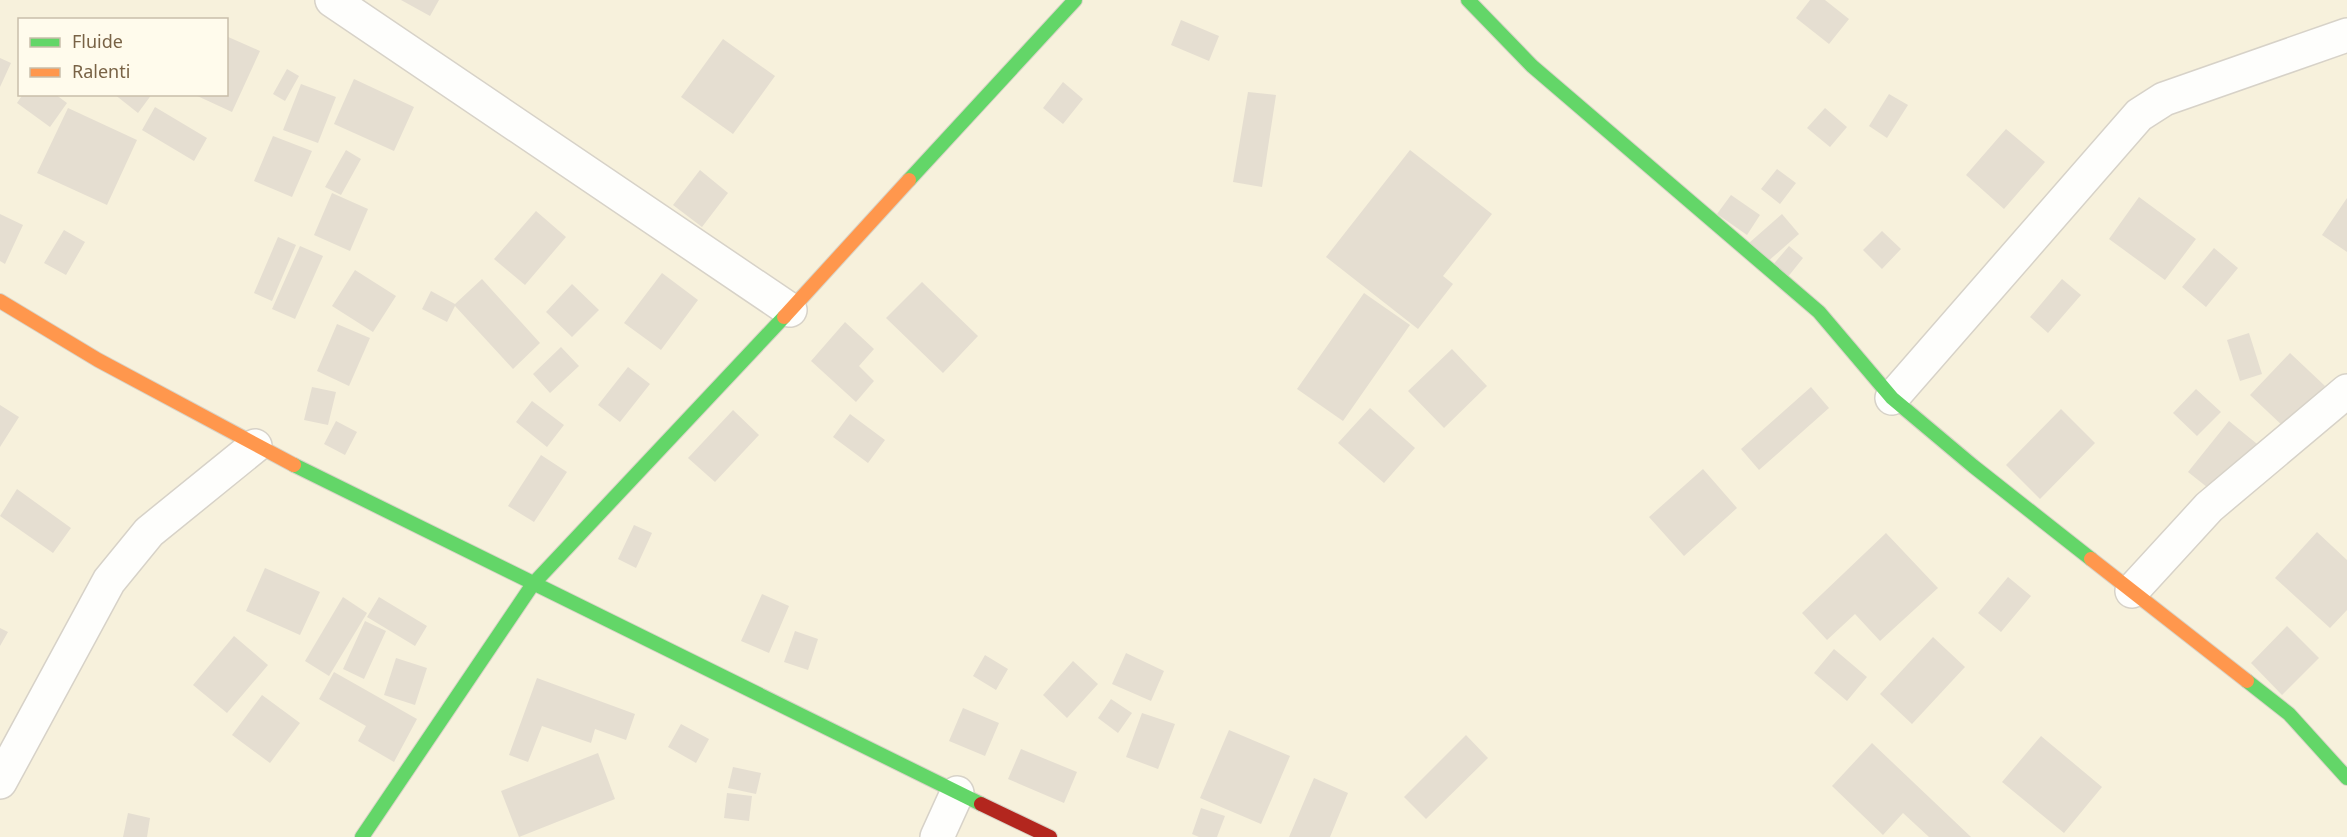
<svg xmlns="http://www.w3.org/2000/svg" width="2347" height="837" viewBox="0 0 2347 837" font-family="'Noto Sans',sans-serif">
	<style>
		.residential { fill: #f7f1dc; fill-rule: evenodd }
		.building { fill: #e5ded1 }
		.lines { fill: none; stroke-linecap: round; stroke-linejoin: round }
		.street-casing { stroke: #d7d2c8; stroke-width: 36 }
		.fast-casing { stroke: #d8d3c7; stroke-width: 16 }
		.slow-casing { stroke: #d8d3c7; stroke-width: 16 }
		.jam-casing { stroke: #d8d3c7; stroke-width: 16 }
		.street { stroke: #fefefc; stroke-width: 33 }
		.fast { stroke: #63d668; stroke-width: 14 }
		.slow { stroke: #ff974d; stroke-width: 14 }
		.jam { stroke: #b3261e; stroke-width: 14 }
	</style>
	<rect width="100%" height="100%" fill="#f8f6ea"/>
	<path class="residential" d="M0 0H2347V837H0ZM20 20H226V94H20Z"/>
	<path class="building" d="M401 0H439L430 16Z
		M1810 0H1825L1849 19 1829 44 1796 18Z
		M1181 20 1219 36 1209 61 1171 45Z
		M226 36 260 51 232 112 193 94H226Z
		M723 39 775 76 733 134 681 97Z
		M0 58 11 63 0 87Z
		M287 69 299 76 285 101 273 94Z
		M354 79 414 107 394 151 334 124Z
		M1063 82 1083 99 1063 124 1043 108Z
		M301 84 336 97 318 143 283 130Z
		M1248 92 1276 95 1262 187 1233 182Z
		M23 94H55L67 103 50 127 17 103Z
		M114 94H152L138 113Z
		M1889 94 1908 105 1887 138 1869 126Z
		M155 107 207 138 194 161 142 130Z
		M68 108 137 140 107 205 37 173Z
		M1825 108 1847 127 1830 147 1807 128Z
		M2006 129 2045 162 2004 209 1966 175Z
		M273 136 312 151 292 197 254 181Z
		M346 150 361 159 341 195 325 187Z
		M1410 150 1492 214 1443 276 1453 284 1418 329 1326 257Z
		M1777 169 1796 183 1780 204 1761 189Z
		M700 170 728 193 702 227 673 205Z
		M332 193 368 209 350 251 314 235Z
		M1731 195 1760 215 1747 235 1717 214Z
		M2139 197 2196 239 2165 280 2109 239Z
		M2347 198V252L2322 235Z
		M536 211 566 237 525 285 494 259Z
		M0 214 23 225 5 264 0 261Z
		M1782 214 1799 234 1766 263 1749 243Z
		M64 230 85 242 66 275 44 263Z
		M1882 231 1901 249 1882 269 1863 250Z
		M278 237 296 245 272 301 254 293Z
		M300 246 323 256 295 319 272 309Z
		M1789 246 1803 258 1787 278 1772 266Z
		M2214 248 2238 268 2206 307 2182 287Z
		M355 270 396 296 373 332 332 306Z
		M662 273 698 300 661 350 624 323Z
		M482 279 540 343 513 369 455 306 447 322 422 309 431 291 455 304Z
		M2062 279 2081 295 2048 333 2030 317Z
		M922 282 978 336 943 373 886 318Z
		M572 284 599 310 572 337 546 312Z
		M1364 293 1410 325 1343 421 1297 389Z
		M845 322 874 349 859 366 874 381 856 402 811 361Z
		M337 324 370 338 349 386 317 371Z
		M2249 333 2262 374 2240 381 2227 340Z
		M561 347 579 366 550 393 533 374Z
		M1452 349 1487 386 1444 428 1408 391Z
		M2290 353 2325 386 2285 428 2250 395Z
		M628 367 650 384 620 422 598 405Z
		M312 387 336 392 328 425 304 420Z
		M1811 387 1829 408 1759 470 1741 449Z
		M2196 389 2221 412 2197 436 2173 413Z
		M532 401 564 425 547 447 516 422Z
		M0 405 19 417 0 447Z
		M1370 408 1415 448 1384 483 1338 443Z
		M2061 409 2095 443 2040 499 2006 465Z
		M733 410 759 435 715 482 688 458Z
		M850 414 885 440 868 463 833 437Z
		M336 421 357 432 345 455 324 444Z
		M2229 421 2262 448 2222 499 2188 472Z
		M541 455 567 472 534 522 508 506Z
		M1703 469 1737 508 1684 556 1649 517Z
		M17 489 71 528 53 553 0 516Z
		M634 525 652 533 636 568 618 559Z
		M2317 532 2347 560V610L2330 628 2275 578Z
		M1886 533 1938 588 1880 641 1855 614 1827 640 1802 613Z
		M265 568 320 592 300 635 246 611Z
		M2008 577 2031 596 2001 632 1978 613Z
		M762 594 789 606 769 653 741 641Z
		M343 597 367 613 329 676 305 661Z
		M379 597 427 626 415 646 367 617Z
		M365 621 386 631 364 679 343 669Z
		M2287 626 2319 658 2282 695 2251 663Z
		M0 628 8 632 0 646Z
		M795 631 818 639 808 670 784 662Z
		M234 636 268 665 227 713 193 685Z
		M1933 637 1965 667 1912 724 1880 694Z
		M1834 649 1867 677 1847 701 1814 673Z
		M1126 653 1164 671 1151 701 1112 684Z
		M985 655 1008 669 996 690 973 676Z
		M396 658 427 668 415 705 384 695Z
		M1073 661 1098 684 1067 718 1043 695Z
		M334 672 417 719 394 762 358 741 366 726 319 699Z
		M537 678 635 714 626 740 595 729 591 743 542 726 528 762 509 755Z
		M262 695 300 723 270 763 232 735Z
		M1111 699 1132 713 1118 733 1098 718Z
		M963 708 999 723 985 756 949 741Z
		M1142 713 1175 724 1158 769 1126 757Z
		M681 724 709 739 696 763 668 747Z
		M1229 730 1290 756 1261 824 1200 798Z
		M1466 735 1488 758 1426 819 1404 797Z
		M2041 736 2102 787 2064 833 2002 782Z
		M1872 743 1971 837H1929L1903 813 1883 835 1832 786Z
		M1021 749 1077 772 1064 803 1008 779Z
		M598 753 615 799 519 837 501 791Z
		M733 767 761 773 756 794 728 788Z
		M1314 778 1348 793 1330 837H1289Z
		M727 793 752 796 749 821 724 818Z
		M1201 808 1225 816 1217 837H1199L1192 834Z
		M128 813 150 818 147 837H123Z"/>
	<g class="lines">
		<g class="street-casing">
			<path id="street" d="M332 0 790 310
				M1892 398 2139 115 2164 99 2347 35
				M2132 591 2209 507 2347 391
				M0 782 109 581 149 532 255 446
				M937 837 957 793"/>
		</g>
		<g class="fast-casing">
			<path id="fast" d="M1468 0 1532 66 1819 312 1892 398 1973 466 2091 559
				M909 180 1075 0
				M294 465 981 804
				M2247 681 2289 714 2347 778
				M362 837 533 584 784 317"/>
		</g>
		<g class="slow-casing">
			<path id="slow" d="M0 301 98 360 294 465
				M784 317 909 180
				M2091 559 2247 681"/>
		</g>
		<g class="jam-casing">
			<path id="jam" d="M981 804 1050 837"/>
		</g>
		<use href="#street" class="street"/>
		<use href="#fast" class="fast"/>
		<use href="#slow" class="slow"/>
		<use href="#jam" class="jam"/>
	</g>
	<rect x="18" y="18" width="210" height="78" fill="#fffbec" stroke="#c9beaa" stroke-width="1.5"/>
	<rect x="30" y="38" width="30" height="9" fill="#63d668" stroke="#c9beaa" stroke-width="1.5"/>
	<text x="72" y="48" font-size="18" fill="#796346">Fluide</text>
	<rect x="30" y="68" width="30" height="9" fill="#ff974d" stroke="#c9beaa" stroke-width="1.5"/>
	<text x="72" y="78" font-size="18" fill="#796346">Ralenti</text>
</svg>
